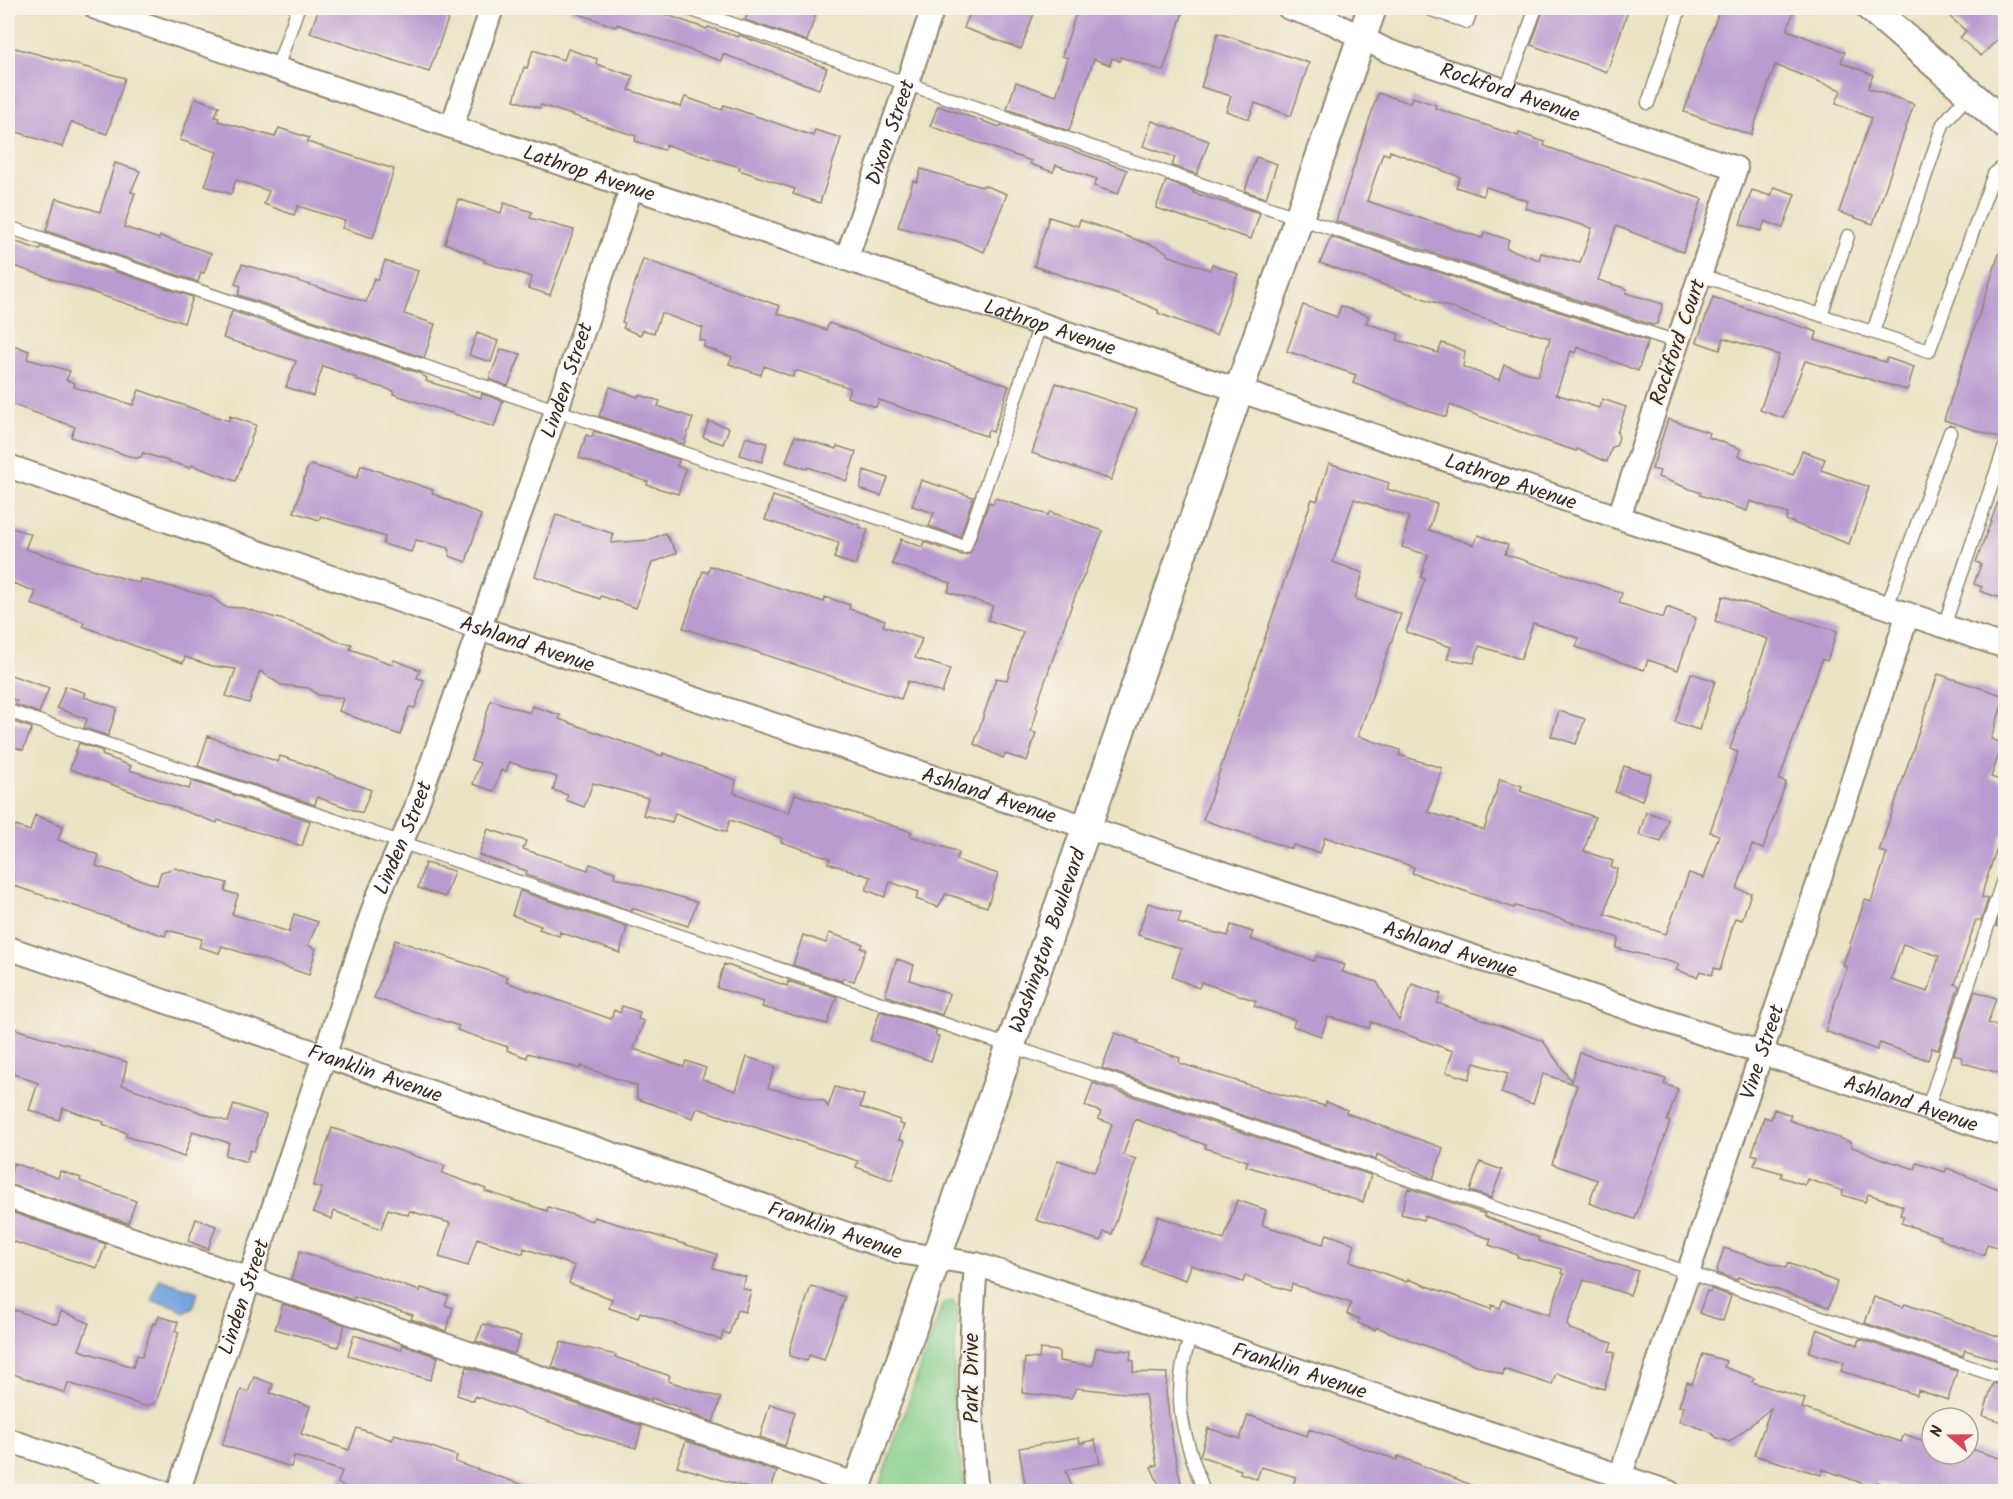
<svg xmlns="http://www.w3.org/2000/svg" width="2013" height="1499" viewBox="0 0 2013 1499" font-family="Kalam,sans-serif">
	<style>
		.green { fill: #84ce8b; stroke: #607c54; stroke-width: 1.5 }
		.water { fill: #75a4df; stroke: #58677e; stroke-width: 1.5 }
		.building { fill: #ba9bd0; fill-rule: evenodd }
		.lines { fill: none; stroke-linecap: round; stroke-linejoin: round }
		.service-casing { stroke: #928671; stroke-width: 15 }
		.minor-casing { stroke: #928671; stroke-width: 26 }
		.tertiary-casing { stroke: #928671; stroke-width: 32 }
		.service { stroke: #fff; stroke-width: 12 }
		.minor { stroke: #fff; stroke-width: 22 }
		.tertiary { stroke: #fff; stroke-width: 28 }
		.labels { text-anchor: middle; stroke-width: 4.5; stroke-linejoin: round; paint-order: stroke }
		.street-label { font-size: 21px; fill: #3b2a1e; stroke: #f7f3e8 }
	</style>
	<rect width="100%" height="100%" fill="#f7f3e8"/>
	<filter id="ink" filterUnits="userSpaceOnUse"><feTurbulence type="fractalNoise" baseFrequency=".0167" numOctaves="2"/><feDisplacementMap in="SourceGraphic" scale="12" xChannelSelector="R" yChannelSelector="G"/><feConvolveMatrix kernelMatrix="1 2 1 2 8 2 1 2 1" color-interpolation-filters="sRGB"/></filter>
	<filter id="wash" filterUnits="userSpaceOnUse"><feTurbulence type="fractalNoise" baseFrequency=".008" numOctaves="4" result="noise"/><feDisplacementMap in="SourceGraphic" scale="24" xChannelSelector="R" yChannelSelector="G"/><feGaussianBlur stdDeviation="1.35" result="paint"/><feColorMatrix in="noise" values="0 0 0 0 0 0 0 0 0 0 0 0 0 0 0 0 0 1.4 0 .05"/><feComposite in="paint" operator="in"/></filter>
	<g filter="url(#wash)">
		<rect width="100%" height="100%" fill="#eae3c4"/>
		<path class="green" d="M952 1301 958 1309C951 1371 953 1431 966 1491L877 1492 943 1303Z"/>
		<path class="water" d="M159 1279 198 1292 193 1308 184 1313 175 1306 152 1301Z"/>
		<g id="blocks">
			<path class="building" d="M319 8H452L429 72 310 33Z
				M568 8H657L656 11 707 29 708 27 738 37 739 35 827 68 819 89 723 54 721 61 617 24 616 27 568 10Z
				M750 8H801L816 13 807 41 745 20Z
				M972 8H1036L1021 49 964 28Z
				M1078 8H1130L1151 14 1153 8H1169L1183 12 1163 71 1121 57 1120 61 1112 58 1110 65 1094 59 1069 131 1007 109 1016 82 1056 96 1068 58 1062 56Z
				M1544 8H1629L1607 72 1531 45Z
				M1720 8H1795L1787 30 1845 52 1841 62 1873 75 1868 88 1914 104 1873 224 1839 212 1871 118 1836 103 1841 90 1775 65 1751 135 1684 112Z
				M1940 8H2006V31L1981 56 1960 38 1966 31Z
				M1218 33 1309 63 1291 116 1255 103 1249 119 1226 111 1231 96 1201 87Z
				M8 46 125 78 107 134 71 122 62 147 8 129Z
				M568 49 597 59 596 64 633 76 629 90 681 107 685 97 722 110 724 105 813 136 815 130 841 138 820 203 793 194 795 189 739 170 740 167 666 145 664 150 635 141 636 136 541 105 539 108 514 100 524 67 527 68 533 50 564 60Z
				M1378 93 1410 103 1412 97 1436 105 1435 108 1518 136 1519 133 1545 142 1544 146 1702 199 1683 252 1616 226 1598 280 1627 289 1626 293 1663 304 1657 324 1653 325 1336 221ZM1390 151 1460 177 1456 187 1483 196 1486 187 1528 201 1525 208 1592 228 1580 263 1541 253 1539 260 1506 248 1509 240 1485 232 1482 238 1367 201 1383 153 1389 155Z
				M195 98 219 106 215 117 219 118 218 121 275 137 279 128 309 138 307 142 394 169 373 238 342 228 345 221 298 206 294 215 264 204 269 191 236 180 231 194 205 186 217 152 180 140Z
				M938 106 1000 127 1001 125 1127 170 1118 194 1094 186 1097 179 1056 165 1053 172 1030 164 1031 161 930 126Z
				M1152 121 1209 141 1197 174 1172 166 1175 157 1143 146Z
				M1256 157 1277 164 1266 198 1245 191Z
				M115 163 140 171 131 192 135 193 124 227 159 239 160 236 211 253 204 273 201 272 198 282 46 231 56 198 100 212Z
				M921 169 982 187 983 185 1007 194 984 252 957 241 898 227 913 181 917 182Z
				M1166 181 1194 191 1193 193 1260 213 1251 239 1156 208Z
				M1774 187 1795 194 1783 228 1765 221 1761 231 1740 224 1752 190 1771 196Z
				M458 199 501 213 504 203 532 212 530 218 574 230 550 295 528 288 532 277 484 262 485 260 445 243Z
				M1049 217 1078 226 1080 220 1106 229 1157 247 1168 253 1167 255 1210 270 1212 264 1238 274 1216 335 1158 313V310L1139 302 1034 266Z
				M1331 237 1648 341 1638 371 1577 347 1575 353 1571 351 1556 394 1599 408 1602 399 1626 407 1617 433 1619 437 1616 446 1612 447 1607 462 1577 449 1576 451 1531 436 1450 405 1446 417 1416 407 1353 383 1356 375 1287 351 1303 305 1337 317 1341 306 1369 316 1366 323 1399 334 1397 340 1438 353 1442 343 1465 351 1463 367 1499 380 1504 365 1538 376 1550 338 1481 318 1320 263Z
				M8 239 40 250 41 247 193 297 184 323 8 264Z
				M2002 245H2006V440L1944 420Z
				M643 259 780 306 777 313 826 330 829 323 1009 386 993 432 988 430 986 436 879 400 876 407 847 397 850 388 799 371 794 372 793 377 764 366 761 375 729 364 732 357 704 347 705 341 699 340 703 328 661 313 654 333 643 330 640 335 623 328 625 323 622 322Z
				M385 261 418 271 404 314 435 324 424 358 238 295 241 286 235 284 242 264 366 302 374 278 378 280Z
				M1713 297 1817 332 1815 340 1885 362 1887 358 1914 367 1907 390 1805 361 1783 418 1760 410 1779 355 1724 338 1720 350 1697 342Z
				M232 311 419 373 427 378 426 381 481 398 482 394 503 401 494 427 393 394 394 391 356 380 357 378 323 366 313 396 286 387 296 361 223 338Z
				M477 333 498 341 491 362 469 355Z
				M8 343 29 351 27 359 70 371 66 380 75 383 74 387 133 405 139 390 229 421 230 416 256 425 236 481 191 465 190 468 143 453 141 457 135 458 71 437 75 427 11 404 8 406Z
				M501 349 521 354 508 386 489 379Z
				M1056 383 1137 410 1111 480 1032 453Z
				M610 387 638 397 639 395 660 401 658 406 693 418 684 444 599 416Z
				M1668 419 1710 433 1708 437 1741 449 1738 456 1793 475 1802 451 1825 459 1821 470 1869 487 1849 544 1786 520 1788 514 1750 501 1747 511 1700 495 1701 493 1658 477 1660 471 1652 469Z
				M709 421 729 428 723 444 703 437Z
				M594 431 679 460 677 466 686 469 678 494 647 485 648 482 579 458 586 435 592 437Z
				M795 436 836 449 837 446 856 452 847 481 808 467 807 469 786 462Z
				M746 437 767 443 762 462 740 455Z
				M1329 463 1389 483 1387 489 1437 504 1429 530 1474 545 1478 535 1508 545 1505 554 1622 593 1619 603 1663 618 1667 607 1696 618 1678 670 1648 660 1644 670 1576 647 1579 638 1533 623 1521 659 1479 646 1474 663 1447 659 1451 647 1406 632 1425 579 1421 577 1428 555 1402 547 1409 517 1354 499 1333 562 1363 573 1355 599 1401 614 1358 736 1400 750 1399 755 1442 768 1428 812 1484 830 1500 779 1522 786 1520 791 1595 817 1584 851 1613 861 1611 867 1617 869 1605 914 1666 934 1689 873 1704 878 1719 835 1710 832 1738 752 1730 749 1768 639 1715 621 1723 596 1837 631 1827 661 1822 659 1779 780 1786 782 1763 849 1752 845 1737 889 1751 893 1742 920 1735 918 1720 970 1714 968 1712 975 1700 971 1697 977 1676 970 1679 964 1616 948 1619 938 1561 919 1515 906 1514 908 1412 873 1414 867 1325 837 1320 853 1293 845 1292 849 1203 820 1312 499 1317 501Z
				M311 465 357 478 361 465 433 490 432 493 481 515 466 562 449 556V548L416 540 411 552 383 544 385 537 321 516 319 520 294 512 307 469Z
				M864 470 888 478 881 496 860 489Z
				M921 480 973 497 960 537 929 526 934 513 912 506Z
				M2003 488H2006V600L1980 591 1982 587 1974 584 1981 564 1976 562Z
				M773 496 860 525 859 527 868 530 855 565 834 558 839 543 765 520Z
				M995 498 1048 515 1050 512 1103 531 1073 601 1036 707 1038 708 1031 732 1036 733 1027 761 1005 754 1003 758 974 744 996 678 1007 680 1023 632 988 620 993 606 948 592 951 583 892 564 901 539 922 547 924 542 962 555 970 554 989 502 993 504Z
				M556 515 614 534 611 543 649 540 665 533 677 553 652 563 636 608 601 596 600 599 535 576Z
				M8 527 31 534 25 549 139 583 140 579 211 597 225 607 243 608 290 622 321 633 336 641 352 644 350 649 392 664 394 660 420 670 417 678 424 680 415 708 409 707 400 735 339 711 343 698 318 695 309 688 281 685 260 671 249 703 226 696 236 669 212 666 185 657 183 663 153 653 83 626 84 622 31 604 36 592 13 583 10 591H8Z
				M710 566 824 602 825 597 850 605 849 609 885 620 883 626 922 639 915 658 950 669 942 693 908 681 901 699 683 628 703 571 708 573Z
				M1691 673 1715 681 1699 730 1675 722Z
				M8 674 49 688 39 713 16 705 17 701 8 697Z
				M1938 674 2005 696 1991 739 2003 743 1991 777 2006 782V836L2001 835 1984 887 1982 897 1988 899 1981 921 1976 920 1955 984 1959 986 1938 1050 1932 1048 1928 1060 1880 1043 1877 1050 1825 1031 1847 967 1843 965 1865 900 1871 902 1887 853 1879 851ZM1903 944 1939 956 1928 992 1891 980Z
				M65 686 86 693 84 697 117 708 108 736 84 728 87 719 57 708Z
				M491 700 530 713 532 706 560 715 559 719 662 756 663 753 736 780 734 793 789 813 795 794 912 832 910 836 959 852 956 860 998 874 987 907 946 894 938 907 916 899 919 892 890 882 885 897 866 890 871 877 828 863 830 858 781 842 782 838 730 820 726 832 675 813 672 822 643 815 648 798 593 783 584 807 566 800 568 795 553 790 557 777 509 762 506 772 501 770 494 791 473 784 480 763 471 760Z
				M1559 711 1585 719 1576 744 1551 736Z
				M11 721 32 728 23 750 8 745Z
				M208 736 278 762 280 756 302 763 371 790 362 813 317 797 315 805 198 766Z
				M79 743 103 751 102 755 131 766 129 770 189 789 192 781 310 821 302 846 218 820 217 823 70 769Z
				M1624 766 1651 774 1642 800 1615 792Z
				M1646 812 1668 819 1661 842 1639 835Z
				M35 815 63 826 58 840 99 855 96 866 157 885 161 872 175 868 227 883 225 891 238 895 232 914 289 932 294 914 318 922 308 945 316 949 309 975 222 946 219 953 199 947 202 939 167 930 165 936 8 884V823L30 831Z
				M488 829 526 841 523 849 588 870 590 864 615 872 614 877 697 902 688 926 632 908V911L526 875 527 871 479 855Z
				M425 863 454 871 445 897 418 888Z
				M520 891 627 927 620 953 560 932 559 936 539 929 541 926 512 915Z
				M1148 903 1181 913 1178 923 1228 936 1231 925 1253 932 1250 939 1314 961 1316 956 1345 965 1342 972 1377 982 1399 1021 1412 984 1441 994 1437 1003 1543 1041 1571 1081 1580 1053 1666 1079 1664 1084 1678 1089 1667 1121 1670 1122 1635 1219 1589 1203 1597 1180 1552 1164 1577 1085 1543 1074 1533 1104 1501 1093 1508 1073 1474 1063 1469 1079 1446 1072 1453 1051 1371 1022 1369 1028 1328 1017 1321 1036 1293 1026 1295 1020 1254 1006 1256 1001 1201 982 1199 988 1172 977 1181 949 1138 935Z
				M2004 904H2006V929L1996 926Z
				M829 933 863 944 861 948 866 949 854 981 843 978 842 981 793 965 803 935 826 943Z
				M395 940 508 977 506 982 611 1019 614 1010 620 1013 622 1006 640 1012 638 1019 644 1021 634 1049 684 1067 686 1061 706 1068 702 1079 736 1091 747 1057 775 1066 768 1088 824 1101 828 1107 835 1087 864 1095 860 1107 900 1120 899 1124 904 1125 899 1139 905 1141 892 1180 856 1167 858 1161 697 1108 693 1118 670 1110 637 1099V1086L581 1066 580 1069 528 1053 527 1058 507 1050 508 1047 457 1030 459 1026 374 998Z
				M897 959 914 965 910 980 949 994 942 1015 885 995Z
				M724 964 787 986 788 981 837 997 827 1024 762 1007 764 1002 717 988Z
				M1975 991 1996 998 1988 1023 2006 1029V1075L1963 1063 1961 1057 1954 1055Z
				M880 1011 937 1030 935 1035 939 1037 931 1061 870 1040Z
				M8 1027 127 1062 122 1085 228 1122 234 1104 266 1115 254 1151 250 1150 246 1162 225 1155 229 1143 193 1131 184 1157 126 1136 127 1133 103 1124 104 1122 63 1108 59 1120 29 1110 38 1083 8 1072Z
				M1115 1033 1138 1041 1137 1044 1180 1058 1179 1063 1275 1093 1325 1106 1326 1102 1347 1110 1346 1113 1443 1148 1433 1179 1377 1154 1376 1160 1102 1068Z
				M1093 1083 1371 1175 1363 1202 1246 1166 1248 1161 1205 1148 1206 1145 1135 1119 1123 1155 1136 1159 1112 1234 1104 1232 1101 1241 1036 1220 1058 1160 1094 1172 1100 1161 1112 1124 1098 1119 1101 1112 1085 1106Z
				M1774 1109 1791 1115 1789 1120 1850 1142 1852 1147 1880 1158 1915 1169 1917 1163 1945 1172 1947 1168 2006 1192V1250L1987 1244 1984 1255 1956 1246 1939 1238 1940 1236 1901 1223 1904 1216 1900 1215 1903 1206 1868 1194 1865 1202 1842 1195 1843 1191 1807 1179 1805 1185 1781 1177 1782 1173 1754 1165 1757 1156 1752 1154 1764 1117 1771 1119Z
				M332 1128 445 1166 442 1173 486 1189 485 1191 547 1211 548 1207 592 1221 594 1217 717 1254 713 1268 746 1277 742 1288 751 1291 745 1312 737 1310 729 1334 723 1332 721 1340 640 1312 638 1318 609 1308 612 1299 569 1283 575 1266 524 1248 523 1254 477 1238 468 1266 439 1257 450 1223 410 1211 408 1215 388 1209 381 1229 334 1211 332 1219 313 1212 322 1188 313 1186Z
				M1480 1162 1502 1170 1491 1198 1470 1191Z
				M13 1163 58 1178 60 1171 81 1178 80 1181 136 1201 128 1223 8 1184Z
				M1408 1188 1485 1214 1484 1216 1539 1238 1538 1241 1638 1271 1630 1295 1584 1280 1567 1325 1570 1329 1612 1343 1609 1351 1615 1353 1604 1389 1556 1373 1552 1385 1504 1369 1503 1375 1376 1327 1375 1330 1358 1323 1360 1319 1347 1314 1351 1303 1292 1284 1290 1291 1245 1276 1243 1282 1191 1265 1186 1280 1141 1265 1158 1216 1224 1240 1237 1200 1266 1210 1262 1225 1323 1244 1327 1234 1355 1244 1350 1261 1407 1282 1408 1279 1491 1309 1492 1305 1500 1308 1503 1300 1549 1315 1564 1274 1561 1273 1563 1269 1517 1257 1518 1255 1489 1245 1491 1239 1424 1216 1423 1220 1401 1214Z
				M8 1211 106 1244 97 1268 8 1240Z
				M196 1219 216 1226 208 1249 188 1241Z
				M1724 1248 1786 1268 1788 1263 1837 1282 1829 1307 1738 1277 1737 1280 1716 1273Z
				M300 1251 420 1291 421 1288 449 1296 445 1305 453 1308 446 1331 411 1319 413 1315 354 1297 353 1300 291 1279Z
				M811 1286 845 1297 824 1360 809 1355 807 1361 790 1356V1348Z
				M1711 1289 1731 1296 1723 1321 1699 1313 1707 1291 1710 1292Z
				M1874 1297 1903 1307 1905 1304 2006 1339V1370L1998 1368 2000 1361 1965 1350 1963 1356 1865 1323Z
				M283 1304 345 1325 338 1347 275 1329Z
				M14 1310 57 1324 61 1311 89 1323 79 1350 133 1367 137 1355 142 1357 153 1323 156 1324 159 1316 178 1322 175 1331 179 1332 156 1403 145 1406 68 1383 65 1393 8 1372V1327Z
				M483 1324 521 1336 514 1354 476 1341Z
				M1817 1329 1858 1345 1860 1339 1957 1371 1948 1400 1918 1390 1917 1395 1841 1371 1844 1362 1809 1352Z
				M354 1335 401 1350 403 1345 438 1357 430 1380 348 1355Z
				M561 1342 616 1355 615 1357 670 1376 668 1381 721 1398 713 1422 691 1414 692 1411 651 1398V1400L552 1367Z
				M1096 1348 1131 1351 1130 1360 1134 1361 1133 1372 1167 1373 1166 1393 1173 1447 1183 1491H1162L1151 1467 1157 1465 1145 1395 1076 1388 1071 1398 1022 1393 1025 1358 1039 1359 1040 1349 1059 1351V1361L1093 1366Z
				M1703 1354 1726 1361 1724 1367 1754 1378 1752 1382 1805 1399 1802 1408 1901 1442 1904 1434 1932 1444V1454H1968V1448L2006 1460V1491H1911L1877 1482 1875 1488 1823 1469 1821 1475 1754 1455 1771 1408 1730 1442 1717 1438 1709 1431 1679 1421 1684 1407 1679 1406 1687 1382 1692 1384Z
				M467 1367 642 1426 636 1448 570 1429 475 1396 474 1401 457 1395Z
				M254 1377 273 1384 270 1393 310 1406 301 1434 349 1450 357 1428 392 1440 395 1434 457 1456 455 1462 533 1488V1491H350L338 1483 342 1471 294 1456 291 1467 222 1445 241 1390 248 1392Z
				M1993 1383 2006 1387V1423L1983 1416Z
				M770 1404 795 1412 785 1446 760 1437Z
				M1248 1415 1307 1436 1309 1429 1397 1460 1398 1456 1482 1489V1491H1291L1296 1477 1261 1467 1257 1479 1240 1473 1241 1470 1200 1456 1208 1428 1240 1439Z
				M1079 1438 1080 1443 1095 1440 1100 1463 1066 1470 1073 1491H1026L1019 1448Z
				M686 1441 777 1472 770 1491H758L677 1466Z"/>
		</g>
	</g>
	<g filter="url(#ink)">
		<use href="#blocks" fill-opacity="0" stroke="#928671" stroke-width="1.5"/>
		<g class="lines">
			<g class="service-casing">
				<path id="service" d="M686 8 1299 218 1677 342
					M1426 8 1467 22 1472 8
					M277 68 298 8
					M1506 90 1536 8
					M1648 103 1680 8
					M8 227 965 547 1041 322
					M1700 275 1929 351 1994 174 2006 164
					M1821 315 1848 236
					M1873 332 1943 124 1969 94
					M1887 607 1950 432
					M1944 626 2004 449
					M8 711 2006 1379
					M1927 1110 2006 871
					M1191 1335C1169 1398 1183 1432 1204 1492"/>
			</g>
			<g class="minor-casing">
				<g id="minor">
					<path id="s1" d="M96 8 2006 647"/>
					<path id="s2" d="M1289 8 1331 22 1388 51 1736 168 1619 517"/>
					<path d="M452 126 492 8"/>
					<path id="s3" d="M847 257 933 8"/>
					<path id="s4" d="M8 466 479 628 1035 810 2006 1135"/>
					<path id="s5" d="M8 948 900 1252 976 1264 1669 1492"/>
					<path d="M8 1197 858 1485"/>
					<path d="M976 1264C970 1341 968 1415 977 1492"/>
					<path d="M8 1440 162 1492"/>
					<path id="s6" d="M178 1492 376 901 414 813 557 409 632 186"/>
					<path id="s7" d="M1615 1492 1908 614"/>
				</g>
			</g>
			<g class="tertiary-casing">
				<g id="tertiary">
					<path d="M1871 8 2006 125"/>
					<path id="s8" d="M855 1492 1372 8"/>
				</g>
			</g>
			<use href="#service" class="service"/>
			<use href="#minor" class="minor"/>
			<use href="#tertiary" class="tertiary"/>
		</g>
	</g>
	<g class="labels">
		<g class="street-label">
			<text dy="7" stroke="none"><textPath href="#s2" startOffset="237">Rockford Avenue</textPath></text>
			<text dy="7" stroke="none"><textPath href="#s3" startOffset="132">Dixon Street</textPath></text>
			<text dy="7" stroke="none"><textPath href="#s1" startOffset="520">Lathrop Avenue</textPath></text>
			<text dy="7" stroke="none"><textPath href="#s1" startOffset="1006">Lathrop Avenue</textPath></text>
			<text transform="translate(1677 342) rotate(-71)" y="7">Rockford Court</text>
			<text dy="7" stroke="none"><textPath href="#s6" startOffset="1178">Linden Street</textPath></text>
			<text dy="7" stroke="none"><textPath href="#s1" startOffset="1492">Lathrop Avenue</textPath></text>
			<text dy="7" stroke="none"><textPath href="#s4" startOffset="549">Ashland Avenue</textPath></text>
			<text dy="7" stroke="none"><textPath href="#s4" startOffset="1035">Ashland Avenue</textPath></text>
			<text dy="7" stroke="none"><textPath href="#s6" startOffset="692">Linden Street</textPath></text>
			<text dy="7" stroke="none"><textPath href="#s8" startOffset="584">Washington Boulevard</textPath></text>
			<text dy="7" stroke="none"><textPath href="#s4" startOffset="1521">Ashland Avenue</textPath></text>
			<text dy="7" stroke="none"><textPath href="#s7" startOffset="464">Vine Street</textPath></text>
			<text dy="7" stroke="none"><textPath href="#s5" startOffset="388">Franklin Avenue</textPath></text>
			<text dy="7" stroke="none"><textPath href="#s4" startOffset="2007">Ashland Avenue</textPath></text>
			<text dy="7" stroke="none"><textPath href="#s5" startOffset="874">Franklin Avenue</textPath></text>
			<text dy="7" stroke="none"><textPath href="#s6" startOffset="206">Linden Street</textPath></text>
			<text dy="7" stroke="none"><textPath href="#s5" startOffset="1360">Franklin Avenue</textPath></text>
			<text transform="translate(971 1378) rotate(-90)" y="7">Park Drive</text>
		</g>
	</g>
	<rect width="2013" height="1499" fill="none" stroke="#f7f3e8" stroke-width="30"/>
	<g transform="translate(1950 1436) rotate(290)"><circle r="28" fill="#f7f3e8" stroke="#aca397" stroke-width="1.5"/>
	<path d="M0-4.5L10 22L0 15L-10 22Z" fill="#d1495b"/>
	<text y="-9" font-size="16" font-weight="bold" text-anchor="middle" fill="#3b2a1e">N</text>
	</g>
</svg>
